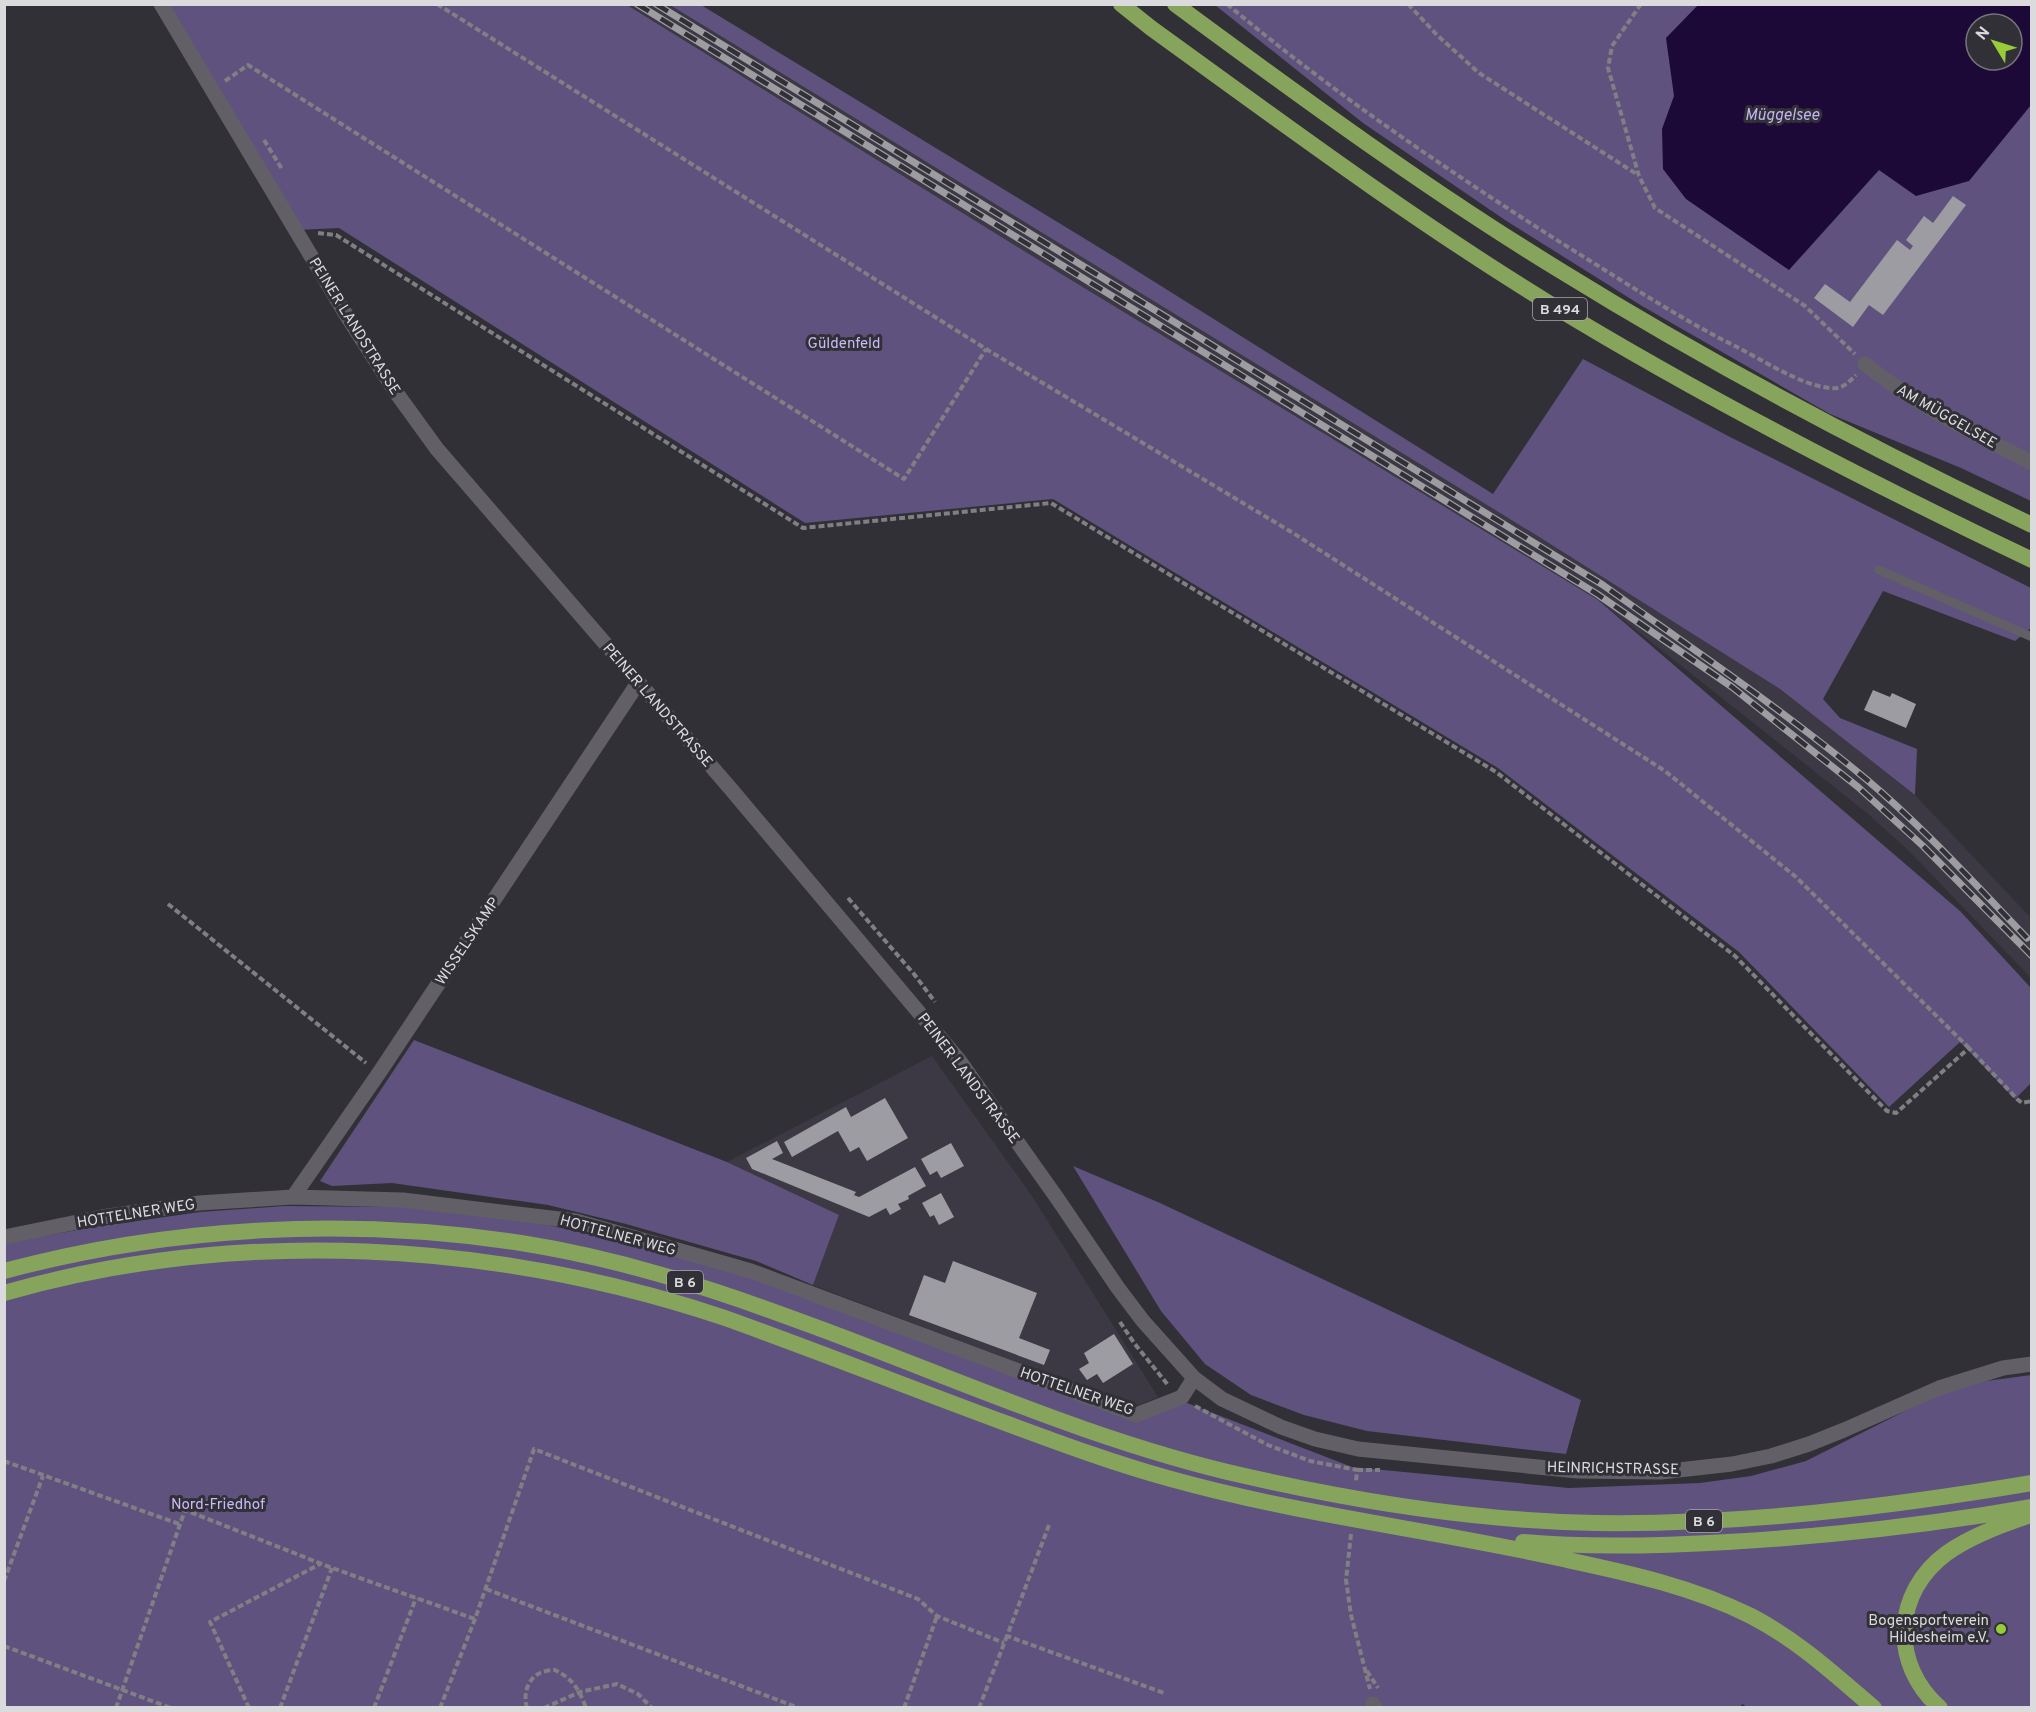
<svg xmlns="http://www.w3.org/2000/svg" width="2036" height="1712" viewBox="0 0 2036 1712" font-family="Overpass,sans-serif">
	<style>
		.built { fill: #3c3944 }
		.green { fill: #5f527e; fill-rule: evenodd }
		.water { fill: #1c0938; fill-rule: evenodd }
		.building { fill: #9d9ca2 }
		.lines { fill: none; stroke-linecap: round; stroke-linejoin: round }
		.path { stroke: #807f84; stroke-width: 4; stroke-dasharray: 6 3; stroke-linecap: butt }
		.service { stroke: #626066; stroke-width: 9 }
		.minor { stroke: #626066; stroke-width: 15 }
		.trunk { stroke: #86a45b; stroke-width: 16 }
		.rail-casing { stroke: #9d9ca1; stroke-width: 7 }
		.rail { stroke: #313036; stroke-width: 4.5; stroke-dasharray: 14; stroke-linecap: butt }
		.poi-dot { fill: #96cc39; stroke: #313036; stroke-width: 2 }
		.labels { text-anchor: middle; stroke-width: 6; stroke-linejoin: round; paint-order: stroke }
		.shield { fill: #313036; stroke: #a8a8ac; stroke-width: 1.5 }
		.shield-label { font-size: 14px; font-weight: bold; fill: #dbdbde }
		.street-label { font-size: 15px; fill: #dbdbde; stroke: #313036 }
		.park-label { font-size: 15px; fill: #cab8f9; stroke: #313036 }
		.poi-label { font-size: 15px; fill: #dbdbde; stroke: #313036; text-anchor: end }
		.water-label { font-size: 16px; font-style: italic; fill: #c4b2f3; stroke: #313036 }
	</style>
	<rect width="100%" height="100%" fill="#313036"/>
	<path class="built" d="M627 5H670L1536 535 1780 689 1915 795 2031 918V978L1910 852 1867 813 1598 600 1063 275Z
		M932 1056 1032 1196 1158 1397 1139 1405 1113 1399 813 1285 839 1215 727 1162Z"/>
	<path class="green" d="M159 5H627L1063 275 1598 600 1960 911 2031 988V1083L2015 1099 1960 1042 1889 1107 1739 952 1498 768 1053 499 805 523 339 228 296 230Z
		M670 5H701L1118 259 1493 494 1583 359 1728 436 2031 588V628L2015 641 1883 591 1823 699 1840 718 1917 749 1915 795 1780 689 1536 535Z
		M1215 5H2031V501L1961 468 1830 414 1642 306 1505 220 1363 123ZM1976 24H2012V60H1976Z
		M414 1040 727 1162 839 1215 813 1285 756 1261 626 1224 548 1205 392 1183 332 1186 320 1181Z
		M1073 1166 1160 1203 1581 1400 1566 1454 1367 1431 1304 1415 1251 1395 1205 1364 1161 1311Z
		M284 1206 404 1207 528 1220 633 1245 749 1276 1136 1420 1182 1401 1352 1467 1569 1488 1700 1483 1751 1476 1806 1461 1931 1398 1979 1382 2031 1375V1707L1749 1708 1742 1704 1740 1708H1633L1629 1706 1628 1708H5V1243L94 1227 200 1212Z"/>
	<path class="water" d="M1698 5H2031V105L1969 181 1916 196 1879 170 1789 270 1686 199 1663 169 1662 129 1674 96 1666 38ZM1976 24H2012V60H1976Z"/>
	<path class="building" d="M1953 196 1966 205 1883 315 1869 305 1853 327 1814 298 1825 284 1850 302 1897 240 1910 250 1913 246 1906 240 1924 216 1933 223Z
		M1873 690 1890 697 1892 693 1916 704 1906 728 1864 710Z
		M885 1098 908 1138 867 1161 859 1147 850 1152 838 1131 792 1157 784 1142 846 1107 851 1117Z
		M777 1141 783 1153 772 1159 856 1192 854 1195 859 1197 915 1167 926 1186 908 1196 909 1199 898 1204 901 1209 890 1215 886 1208 869 1217 752 1169 746 1158Z
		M951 1143 964 1166 941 1178 937 1171 930 1175 921 1159Z
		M941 1193 954 1217 939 1225 934 1215 930 1217 922 1203Z
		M953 1261 1037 1293 1019 1338 1050 1350 1044 1365 909 1315 924 1275 945 1283Z
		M1114 1334 1133 1364 1103 1383 1097 1374 1087 1380 1079 1369 1089 1363 1084 1353Z"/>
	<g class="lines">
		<path class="path" d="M437 4 986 349 1293 533 1665 771 1796 877 1969 1048
			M1227 4C1333 93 1447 170 1563 244 1620 279 1675 316 1735 346 1763 360 1798 384 1829 388 1842 390 1848 383 1856 375
			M1408 4 1437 35 1479 73 1638 175
			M1641 4 1612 46 1608 68 1639 176 1655 208 1805 306 1855 354
			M225 81 248 65 904 479 986 349
			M264 140 282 169
			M318 233 336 235 803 528 1051 503 1496 772 1735 956 1887 1111 1896 1113 1969 1048 2017 1099 2022 1103 2032 1101
			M848 898 914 974 935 1002
			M168 904 366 1063
			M1120 1322 1134 1343 1168 1385
			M1195 1406 1268 1445 1310 1461 1357 1470 1356 1482
			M4 1461 179 1524
			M1357 1470H1380
			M1049 1525 1007 1636 1164 1693
			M1351 1534 1346 1580 1351 1615 1370 1689
			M4 1581 43 1476
			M486 1589 799 1708
			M4 1646 171 1708
			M1367 1671 1378 1688
			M116 1708 185 1510 332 1568 475 1619
			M249 1708 210 1622 320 1564
			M280 1708 332 1568
			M374 1708 416 1598
			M440 1708 475 1619 534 1449 918 1599 937 1616 1004 1643
			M527 1708C523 1695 527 1679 540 1673 544 1671 551 1670 555 1670 573 1679 579 1689 586 1708
			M544 1708 580 1692 617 1684 638 1694 652 1708
			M904 1708 937 1616
			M979 1708 1007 1636"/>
		<path class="service" d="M1879 570 2032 637"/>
		<path class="minor" d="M161 4 345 313 395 391 437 449 730 788 959 1060 1057 1198 1118 1288 1143 1321 1194 1378 1222 1399 1281 1427 1315 1439 1358 1449 1578 1471 1661 1472 1732 1464 1771 1456 1809 1444 1844 1430 1939 1388 2003 1368 2032 1364
			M1865 364C1916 405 1974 433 2032 463
			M293 1197 379 1073 638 683
			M4 1237 102 1217 199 1203 293 1197 403 1200 576 1221 751 1271 1136 1415 1182 1397 1194 1378
			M1373 1704 1375 1708"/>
		<path class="trunk" d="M1121 4 1151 28C1281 122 1410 218 1547 302 1704 398 1866 481 2032 560
			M1175 4C1301 97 1428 190 1561 271 1713 365 1870 448 2032 525
			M4 1271C172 1226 350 1217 521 1243 617 1258 711 1288 802 1322 948 1375 1093 1442 1245 1476 1359 1502 1479 1521 1596 1523 1742 1525 1888 1507 2032 1483
			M4 1293C239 1226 495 1241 725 1318 820 1352 913 1389 1008 1424 1062 1444 1116 1464 1171 1479 1300 1515 1433 1530 1563 1559 1628 1573 1691 1586 1751 1616 1799 1641 1834 1674 1874 1708
			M1523 1542C1591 1548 1660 1546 1728 1542 1830 1536 1931 1525 2032 1507
			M1940 1708C1890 1664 1893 1592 1947 1553 1971 1536 2003 1524 2031 1515"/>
		<g class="rail-casing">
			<path id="rail" d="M637 4 1597 594 1732 687 1858 787 1923 846 2032 956
				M656 4 1603 585C1691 648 1782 709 1866 779 1922 826 1976 885 2027 938"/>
		</g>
		<use href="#rail" class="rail"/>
	</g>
	<circle class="poi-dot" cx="2001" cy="1629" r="6"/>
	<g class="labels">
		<g class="shield">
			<rect x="1533" y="298" width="54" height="22" rx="4.5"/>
			<rect x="667" y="1271" width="36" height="22" rx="4.5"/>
			<rect x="1686" y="1510" width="36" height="22" rx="4.5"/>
		</g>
		<g class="shield-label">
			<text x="1560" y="314">B 494</text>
			<text x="685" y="1287">B 6</text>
			<text x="1704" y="1526">B 6</text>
		</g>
		<g class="street-label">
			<text transform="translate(355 326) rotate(58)" y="5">PEINER LANDSTRASSE</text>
			<text transform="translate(1947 416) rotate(30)" y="5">AM MÜGGELSEE</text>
			<text transform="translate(658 705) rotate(49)" y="5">PEINER LANDSTRASSE</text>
			<text transform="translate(467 941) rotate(-56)" y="5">WISSELSKAMP</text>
			<text transform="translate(969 1078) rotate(53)" y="5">PEINER LANDSTRASSE</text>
			<text transform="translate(136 1213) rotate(-9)" y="5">HOTTELNER WEG</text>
			<text transform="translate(618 1235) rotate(15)" y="5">HOTTELNER WEG</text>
			<text transform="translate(1077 1391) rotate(19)" y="5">HOTTELNER WEG</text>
			<text transform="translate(1613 1468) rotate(1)" y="5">HEINRICHSTRASSE</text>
		</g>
		<g class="park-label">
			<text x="844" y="348">Güldenfeld</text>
			<text x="218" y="1509">Nord-Friedhof</text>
		</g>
		<g class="poi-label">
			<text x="1989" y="1625">Bogensportverein<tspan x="1989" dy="17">Hildesheim e.V.</tspan></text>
		</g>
		<g class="water-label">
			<text x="1782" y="120">Müggelsee</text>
		</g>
	</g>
	<rect width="2036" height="1712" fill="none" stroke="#dbdbde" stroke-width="12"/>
	<g transform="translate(1994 42) rotate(308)"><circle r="28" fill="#313036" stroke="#757479" stroke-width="1.5"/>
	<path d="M0-4.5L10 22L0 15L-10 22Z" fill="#96cc39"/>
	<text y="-9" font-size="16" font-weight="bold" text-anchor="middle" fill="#dbdbde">N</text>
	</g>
</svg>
